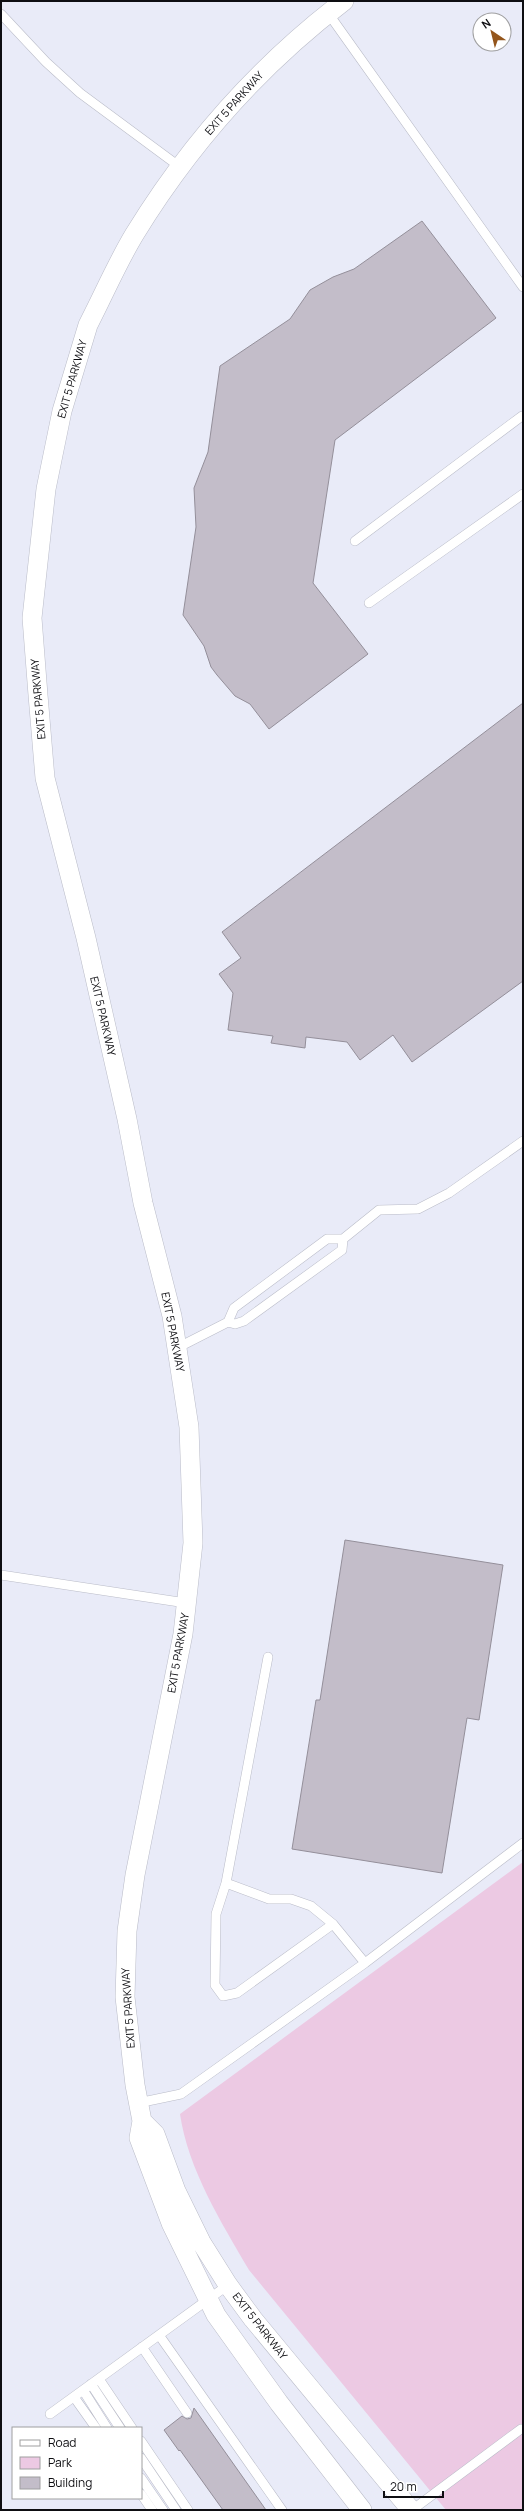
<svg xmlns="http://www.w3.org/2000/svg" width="524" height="2511" viewBox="0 0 524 2511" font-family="Manrope,sans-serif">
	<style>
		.green { fill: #ecc9e3 }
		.building { fill: #c3bdc9; stroke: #948f9a }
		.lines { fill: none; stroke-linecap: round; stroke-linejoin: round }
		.service-casing { stroke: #babcc8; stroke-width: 10 }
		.minor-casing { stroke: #babcc8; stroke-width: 20 }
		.service { stroke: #fff; stroke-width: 9 }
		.minor { stroke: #fff; stroke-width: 19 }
		.labels { text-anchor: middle; stroke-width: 4; stroke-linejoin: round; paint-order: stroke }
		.street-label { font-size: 11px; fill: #0e0e12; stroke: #fff }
	</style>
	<rect width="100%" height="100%" fill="#e9ebf8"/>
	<path class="green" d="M523 1862V2510H446L249 2270C221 2222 188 2169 180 2114Z"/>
	<path class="building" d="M422 221 496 318 335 440 313 583 368 654 269 729 250 704 235 696 217 675 211 667 204 646 183 615 196 527 194 488 208 452 220 366 290 319 310 290 333 277 354 269Z
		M523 703V981L412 1062 393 1035 360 1060 347 1042 306 1037 305 1048 271 1043 273 1036 228 1030 233 993 219 974 241 958 222 932Z
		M345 1540 503 1565 479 1720 467 1718 442 1873 292 1849 316 1700H320Z
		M194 2408 266 2510H223L180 2450 179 2451 164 2430 182 2416 187 2419 191 2418Z"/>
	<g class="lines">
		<g class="service-casing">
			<path id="service" d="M328 13 523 287
				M1 14 46 62 80 93 180 167
				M355 541 522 416
				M369 603 523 494
				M343 1239 342 1250 244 1321 235 1324 228 1322 234 1308 327 1239H343L379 1210 418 1209 449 1193 523 1141
				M177 1348 228 1322
				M1 1575 186 1603
				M268 1657 226 1883 269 1899H291L311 1906 333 1924 365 1963
				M226 1883 216 1914 215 1985 223 1996 237 1993 333 1924
				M138 2103 181 2094 365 1963 523 1843
				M159 2335 282 2510
				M142 2347 187 2413
				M99 2379 132 2428
				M91 2384 120 2428
				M83 2390 107 2428
				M74 2397 96 2428
				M50 2414 228 2285
				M141 2441 188 2510
				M141 2458 176 2510
				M141 2478 163 2510
				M141 2494 152 2510
				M412 2510 521 2429"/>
		</g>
		<g class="minor-casing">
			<path id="minor" d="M344 1C260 65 189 145 134 235 119 260 107 287 94 313L88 325 62 411 46 489 32 618 38 695 45 778 86 938 127 1119 143 1203 172 1316 189 1427 193 1543 183 1634 135 1875 127 1931 125 1997 135 2085 142 2121 139 2138 171 2223 216 2315 279 2403 362 2510
				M142 2121 155 2134 176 2191 201 2242 228 2285 253 2319 411 2510"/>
		</g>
		<use href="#service" class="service"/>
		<use href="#minor" class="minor"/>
	</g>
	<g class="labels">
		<g class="street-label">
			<text transform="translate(234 103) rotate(-48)" y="4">EXIT 5 PARKWAY</text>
			<text transform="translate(72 379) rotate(-74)" y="4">EXIT 5 PARKWAY</text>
			<text transform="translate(38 699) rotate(-95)" y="4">EXIT 5 PARKWAY</text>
			<text transform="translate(103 1016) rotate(77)" y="4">EXIT 5 PARKWAY</text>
			<text transform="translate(173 1332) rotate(79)" y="4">EXIT 5 PARKWAY</text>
			<text transform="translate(178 1653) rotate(-80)" y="4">EXIT 5 PARKWAY</text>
			<text transform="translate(128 2008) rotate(-94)" y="4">EXIT 5 PARKWAY</text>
			<text transform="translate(260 2326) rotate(52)" y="4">EXIT 5 PARKWAY</text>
		</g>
	</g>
	<rect width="524" height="2511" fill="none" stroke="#0e0e12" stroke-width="4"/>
	<rect x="12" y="2427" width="130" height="72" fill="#ffffff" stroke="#9f9fa0"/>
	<rect x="20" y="2440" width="20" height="6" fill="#ffffff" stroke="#9f9fa0"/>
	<text x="48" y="2447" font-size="12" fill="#0e0e12">Road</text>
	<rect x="20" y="2457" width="20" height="12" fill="#ecc9e3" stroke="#9f9fa0"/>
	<text x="48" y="2467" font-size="12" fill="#0e0e12">Park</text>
	<rect x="20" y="2477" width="20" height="12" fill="#c3bdc9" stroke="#9f9fa0"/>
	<text x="48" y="2487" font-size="12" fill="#0e0e12">Building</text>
	<g transform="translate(492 32) rotate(325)"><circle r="19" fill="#ffffff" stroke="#9f9fa0"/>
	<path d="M0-3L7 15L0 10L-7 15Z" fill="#94561c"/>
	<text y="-6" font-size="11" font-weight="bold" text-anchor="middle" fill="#0e0e12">N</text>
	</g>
	<path d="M384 2491v6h59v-6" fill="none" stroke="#0e0e12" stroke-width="2"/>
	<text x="390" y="2491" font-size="12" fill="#0e0e12" stroke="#ffffff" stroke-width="3" paint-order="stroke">20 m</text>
</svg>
